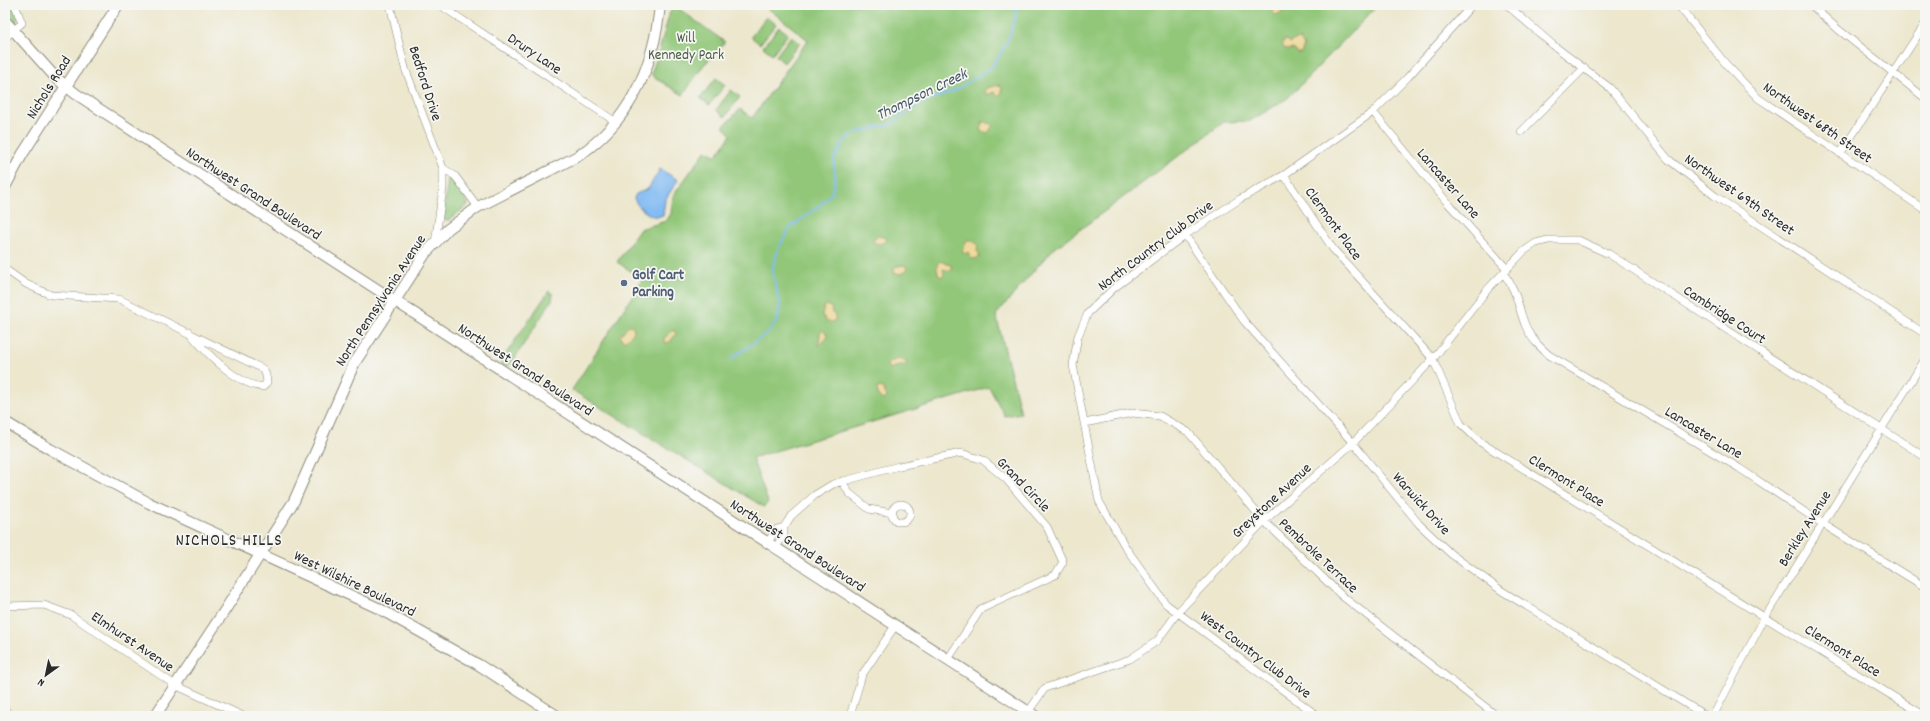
<svg xmlns="http://www.w3.org/2000/svg" width="1930" height="721" viewBox="0 0 1930 721" font-family="Dekko,sans-serif">
	<style>
		.green { fill: #92c779; stroke: #5e7952 }
		.sand { fill: #eeda9e; stroke: #8c8264 }
		.water { fill: #83bbf3; stroke: #57738f }
		.lines { fill: none; stroke-linecap: round; stroke-linejoin: round }
		.stream { stroke: #83bbf3; stroke-width: 2 }
		.street-casing { stroke: #8c897c; stroke-width: 8 }
		.secondary-casing { stroke: #8c897c; stroke-width: 12 }
		.street { stroke: #fff; stroke-width: 7 }
		.secondary { stroke: #fff; stroke-width: 10 }
		.service-dot { fill: #5c6f8a; stroke: #f6f6f2; stroke-width: 1.5 }
		.labels { text-anchor: middle; stroke-width: 3.5; stroke-linejoin: round; paint-order: stroke }
		.park-label { font-size: 15px; fill: #4a5a42; stroke: #f6f6f2 }
		.street-label { font-size: 15px; fill: #2b2b2b; stroke: #f6f6f2 }
		.service-label { font-size: 15px; font-weight: bold; fill: #4e5e75; stroke: #f6f6f2; text-anchor: start }
		.water-label { font-size: 16px; font-style: italic; fill: #455667; stroke: #f6f6f2 }
		.quarter-label { font-size: 17px; letter-spacing: 1px; fill: #2b2b2b; stroke: #f6f6f2 }
	</style>
	<rect width="100%" height="100%" fill="#f6f6f2"/>
	<filter id="ink" filterUnits="userSpaceOnUse"><feTurbulence type="fractalNoise" baseFrequency=".025" numOctaves="2"/><feDisplacementMap in="SourceGraphic" scale="8" xChannelSelector="R" yChannelSelector="G"/><feConvolveMatrix kernelMatrix="1 2 1 2 8 2 1 2 1" color-interpolation-filters="sRGB"/></filter>
	<filter id="wash" filterUnits="userSpaceOnUse"><feTurbulence type="fractalNoise" baseFrequency=".012" numOctaves="4" result="noise"/><feDisplacementMap in="SourceGraphic" scale="16" xChannelSelector="R" yChannelSelector="G"/><feGaussianBlur stdDeviation="0.9" result="paint"/><feColorMatrix in="noise" values="0 0 0 0 0 0 0 0 0 0 0 0 0 0 0 0 0 1.4 0 .05"/><feComposite in="paint" operator="in"/></filter>
	<g filter="url(#wash)">
		<rect width="100%" height="100%" fill="#ece7cd"/>
		<path class="green" d="M5 5H11L17 16V22L14 23 5 14Z
			M764 5H1378L1288 98 1250 121 1224 122 1050 252 996 315 1021 413 1005 416 989 387 752 458 768 502 764 507 572 390 643 279 617 262 640 229 666 221 671 214 673 196 706 150 716 156 731 135 723 127 740 109 752 118 808 40Z
			M675 6 725 42 703 66 683 95 655 78 651 74 658 55 670 12Z
			M766 17 776 24 760 44 751 37Z
			M779 27 788 34 772 54 763 47Z
			M791 36 800 43 784 63 776 56Z
			M716 78 725 85 709 105 700 98Z
			M731 90 740 97 725 117 716 110Z
			M448 178 452 180 467 201 468 205 447 221 443 218Z
			M549 291 553 294 552 300 511 364 507 367 501 365V361Z"/>
		<path class="sand" d="M1275 5H1287L1286 10 1276 15 1273 13 1272 10Z
			M1300 39 1304 46 1301 53H1298L1293 49 1288 50 1283 47 1282 42 1286 40 1290 43 1294 40Z
			M999 85 1002 88 1000 95 998 96 994 92 987 95 985 91 986 88Z
			M983 121 993 125 988 133 981 131Z
			M878 236 887 238 886 241 880 244 872 242Z
			M967 240H972L978 245 977 251 980 255 978 258 971 259 968 252 965 254 962 251Z
			M940 261 952 266 950 271 943 269 944 275 942 277 939 276C937 270 935 265 940 261Z
			M903 265 907 267 906 271 900 274 894 273V267Z
			M827 305 831 307 832 313 835 315V320L832 322H827L822 315 824 307Z
			M630 325 633 326 634 332 626 340H622L620 335Z
			M674 330 676 334 669 343 664 342V338Z
			M823 330 827 335V338L819 346 820 333Z
			M899 359 907 362 905 365H898L890 369 887 365 889 362Z
			M879 387 883 388 887 397 883 400 878 396 877 388Z"/>
		<path class="water" d="M660 169 678 180 665 200 663 215 657 217C647 215 637 207 634 198L636 194 648 189Z"/>
		<g class="lines">
			<path class="stream" d="M731 359 770 331 778 319 780 304 772 270 779 247 790 228 820 205 832 193 835 180 834 159 844 141 855 133 891 124 918 104 956 90 991 68 1006 45 1016 16 1015 5"/>
		</g>
	</g>
	<g filter="url(#ink)">
		<g class="lines">
			<g class="street-casing">
				<path id="street" d="M390 5 405 68 443 168V188L435 243
					M440 5 616 122
					M1507 5 1553 45 1610 88 1668 159 1715 196 1925 334
					M1678 5 1725 63 1758 98 1925 210
					M1811 5 1839 30 1925 98
					M5 38 22 23 15 5
					M1373 112 1446 201 1507 269
					M1521 132 1584 68
					M1840 154 1925 24
					M443 168 455 176 478 207
					M1284 175 1333 249 1433 359 1461 424 1480 442 1925 716
					M1185 235 1244 321 1353 443 1419 524 1451 554 1502 591 1706 716
					M5 269 26 284 51 295 119 299 263 369 266 375 267 382 263 387C237 385 205 352 189 332
					M1503 273C1518 291 1517 306 1526 327 1531 339 1540 347 1549 355L1739 468 1823 524 1925 587
					M1085 423 1132 413 1160 416 1188 432 1264 521 1342 596 1497 716
					M842 481 849 493 869 509 893 513
					M892 513a9 9 0 1 1 18 0a9 9 0 1 1-18 0Z
					M767 543 777 529 784 527
					M775 549 784 534V527L791 516 815 495 833 484 899 466 961 453 983 460 1006 479 1047 527 1063 562 1055 575 981 609 948 659
					M5 606 44 605 71 615 175 685 243 716
					M5 709 9 716
					M1028 712 1045 688 1130 659 1157 641 1178 612 1264 521 1353 443 1433 359 1487 290 1524 251 1536 243 1548 240H1578L1609 254 1925 457
					M850 716 862 675 895 626
					M1318 716 1166 604 1126 548 1099 501 1073 365 1078 336 1088 313 1114 288 1185 235 1240 199 1284 175 1373 112 1408 77 1472 5
					M1713 716 1765 617 1925 359"/>
			</g>
			<g class="secondary-casing">
				<path id="secondary" d="M5 21 56 78 76 94 1035 716
					M5 187 22 155 118 5
					M5 422 50 449 149 503 378 608 479 665 557 716
					M155 716 225 610 294 501 354 364 425 254 448 229 478 207 578 156C630 121 654 66 660 5"/>
			</g>
			<use href="#street" class="street"/>
			<use href="#secondary" class="secondary"/>
		</g>
	</g>
	<circle class="service-dot" cx="624" cy="283" r="4"/>
	<g class="labels">
		<g class="park-label">
			<text x="686" y="42">Will<tspan x="686" dy="17">Kennedy Park</tspan></text>
		</g>
		<g class="street-label">
			<text transform="translate(535 53) rotate(34)" y="5">Drury Lane</text>
			<text transform="translate(426 83) rotate(72)" y="5">Bedford Drive</text>
			<text transform="translate(48 87) rotate(-58)" y="5">Nichols Road</text>
			<text transform="translate(1818 122) rotate(35)" y="5">Northwest 68th Street</text>
			<text transform="translate(1449 183) rotate(49)" y="5">Lancaster Lane</text>
			<text transform="translate(254 193) rotate(33)" y="5">Northwest Grand Boulevard</text>
			<text transform="translate(1740 194) rotate(35)" y="5">Northwest 69th Street</text>
			<text transform="translate(1334 223) rotate(54)" y="5">Clermont Place</text>
			<text transform="translate(1155 245) rotate(-37)" y="5">North Country Club Drive</text>
			<text transform="translate(380 300) rotate(-57)" y="5">North Pennsylvania Avenue</text>
			<text transform="translate(1725 314) rotate(33)" y="5">Cambridge Court</text>
			<text transform="translate(526 369) rotate(33)" y="5">Northwest Grand Boulevard</text>
			<text transform="translate(1704 432) rotate(31)" y="5">Lancaster Lane</text>
			<text transform="translate(1567 480) rotate(32)" y="5">Clermont Place</text>
			<text transform="translate(1024 484) rotate(46)" y="5">Grand Circle</text>
			<text transform="translate(1271 500) rotate(-43)" y="5">Greystone Avenue</text>
			<text transform="translate(1422 503) rotate(48)" y="5">Warwick Drive</text>
			<text transform="translate(1804 528) rotate(-58)" y="5">Berkley Avenue</text>
			<text transform="translate(798 545) rotate(33)" y="5">Northwest Grand Boulevard</text>
			<text transform="translate(1319 555) rotate(43)" y="5">Pembroke Terrace</text>
			<text transform="translate(355 583) rotate(26)" y="5">West Wilshire Boulevard</text>
			<text transform="translate(133 641) rotate(34)" y="5">Elmhurst Avenue</text>
			<text transform="translate(1843 650) rotate(32)" y="5">Clermont Place</text>
			<text transform="translate(1256 654) rotate(37)" y="5">West Country Club Drive</text>
		</g>
		<g class="service-label">
			<text x="632" y="279">Golf Cart<tspan x="632" dy="17">Parking</tspan></text>
		</g>
		<g class="water-label">
			<text transform="translate(921 93) rotate(-26)" y="6">Thompson Creek</text>
		</g>
		<g class="quarter-label">
			<text x="229" y="545">NICHOLS HILLS</text>
		</g>
	</g>
	<rect width="1930" height="721" fill="none" stroke="#f6f6f2" stroke-width="20"/>
	<g transform="translate(46 675) rotate(213)" stroke="#f6f6f2" stroke-width="3" paint-order="stroke">
	<path d="M0-3L7 15L0 10L-7 15Z" fill="#2b2b2b"/>
	<text y="-6" font-size="11" font-weight="bold" text-anchor="middle" fill="#2b2b2b">N</text>
	</g>
</svg>
